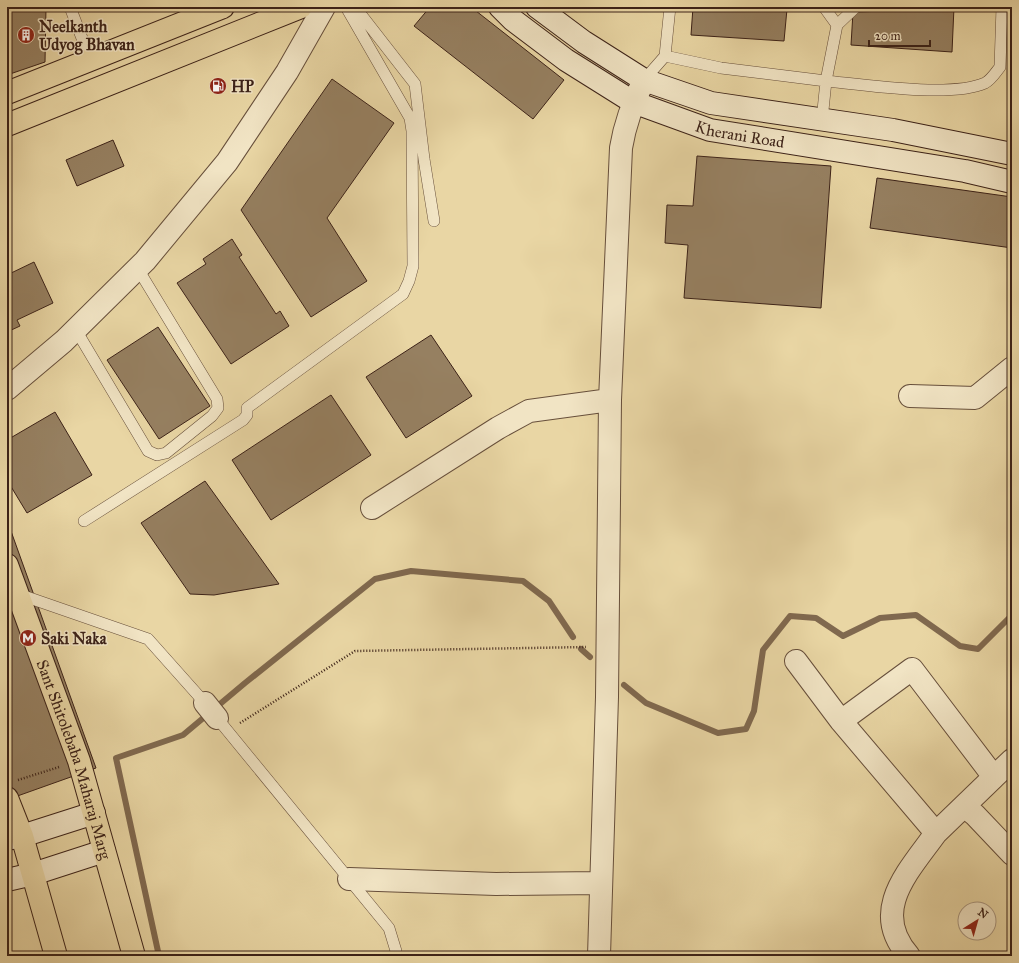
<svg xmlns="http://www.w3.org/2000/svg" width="1019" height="963" viewBox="0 0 1019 963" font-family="'IM FELL Great Primer',serif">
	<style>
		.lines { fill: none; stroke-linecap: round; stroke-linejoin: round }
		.stream { stroke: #80694f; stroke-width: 6 }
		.building { fill: #968061; stroke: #3c2218 }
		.lane-casing { stroke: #674f3b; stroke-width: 12 }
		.street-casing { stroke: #674f3b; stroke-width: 24 }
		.secondary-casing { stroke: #3c2218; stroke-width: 24 }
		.primary-casing { stroke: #3c2218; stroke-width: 24 }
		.path { stroke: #3c2218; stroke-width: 2.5; stroke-dasharray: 1 2; stroke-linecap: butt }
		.lane { stroke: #f1e4c4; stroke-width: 11 }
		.street { stroke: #f1e4c4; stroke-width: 22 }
		.secondary { stroke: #f1e4c4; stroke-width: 22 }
		.primary { stroke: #e9d6a4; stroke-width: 22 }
		.labels { text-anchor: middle; stroke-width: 3; stroke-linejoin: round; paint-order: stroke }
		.poi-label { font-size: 16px; font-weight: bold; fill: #3c2218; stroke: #f1e4c4; text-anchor: start }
		.street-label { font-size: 16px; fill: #3c2218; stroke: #f1e4c4 }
	</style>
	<rect width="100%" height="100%" fill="#e9d6a4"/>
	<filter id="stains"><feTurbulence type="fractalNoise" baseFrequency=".005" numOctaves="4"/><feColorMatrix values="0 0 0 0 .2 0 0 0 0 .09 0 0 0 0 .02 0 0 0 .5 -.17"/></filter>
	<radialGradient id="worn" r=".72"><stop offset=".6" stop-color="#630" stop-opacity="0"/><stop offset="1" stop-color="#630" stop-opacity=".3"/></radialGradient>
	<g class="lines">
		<path class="stream" d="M581 649 590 657
			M624 685 646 703 718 733 746 729 754 711 763 650 790 616 816 618 843 636 880 618 916 615 960 646 978 649 1012 615
			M159 956 116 758 183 735 245 683 375 579 411 571 523 581 549 601 573 637"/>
	</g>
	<path class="building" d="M7 7H46L45 62 7 75Z
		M430 7H471L564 80 533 119 414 26Z
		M693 7H781L787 9 784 41 691 35Z
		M890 7H954L952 52 851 45 853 12 890 11Z
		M332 79 394 123 327 218 367 281 311 317 241 210Z
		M113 140 124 166 77 186 66 160Z
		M697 156 831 166 821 308 684 298 688 245 665 243 667 205 693 206Z
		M877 178 1012 197V248L870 228Z
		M232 239 242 255 239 257 276 314 280 311 289 326 231 364 177 283 206 264 203 259Z
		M34 262 53 303 17 320 20 326 7 332V275Z
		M158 327 210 406 159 439 107 360Z
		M431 335 472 396 406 438 366 377Z
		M331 395 371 455 271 520 232 460Z
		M55 412 92 475 27 513 7 480V440Z
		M205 481 279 584 214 595 190 594 141 523Z
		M7 520 96 768 9 799 7 793Z"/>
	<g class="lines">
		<g class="lane-casing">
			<path id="lane" d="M70 7 90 59
				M355 7 415 84 424 159 434 221
				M824 7 837 25
				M856 7 837 25 826 81C865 85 952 98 985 83 991 80 996 72 1000 67L1002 7
				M665 56 670 7
				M644 80 665 56 721 68 826 81 822 120
				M76 330 148 451 157 455 166 453 212 416 218 408 217 399 138 269
				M84 521 243 420 247 415V408L403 294 409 281 413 266 412 131 410 118 346 7
				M18 594 148 639 205 703
				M217 718 389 928 396 951 394 956"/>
		</g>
		<g class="street-casing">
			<path id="street" d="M7 389 64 341 145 261 227 162 287 72 324 7
				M910 396 975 398 1012 368
				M372 508 498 428 529 411 610 400
				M796 661 841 721 936 833C908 872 869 911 909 956
				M205 703 217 718
				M841 721 912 669 994 777 936 833
				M994 777 1012 760
				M964 806 975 815 1012 854
				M349 879 496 884 600 883
				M599 956 607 697 610 400 621 148C625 123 633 102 644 80"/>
		</g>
		<g class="secondary-casing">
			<g id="secondary">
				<path id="s1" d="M500 7 513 20 566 60 633 102 710 130 965 171 1012 182"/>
				<path d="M537 7 584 42 644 80 711 103 893 130 1012 154"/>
				<path d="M7 839 22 836 94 813"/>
				<path d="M7 880 33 874 104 851"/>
			</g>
		</g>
		<g class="primary-casing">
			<g id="primary">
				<path d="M7 93 223 7"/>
				<path d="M7 125 301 7"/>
				<path id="s2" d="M7 565 79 761 134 956"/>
				<path d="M7 798 22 836 56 956"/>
			</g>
		</g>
		<path class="path" d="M240 723 355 651 586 647
			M18 780 59 767"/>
		<use href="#lane" class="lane"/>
		<use href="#street" class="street"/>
		<use href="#secondary" class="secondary"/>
		<use href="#primary" class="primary"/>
	</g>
	<defs>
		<g id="building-disc" transform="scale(0.9)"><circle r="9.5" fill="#8f2418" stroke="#f1e4c4"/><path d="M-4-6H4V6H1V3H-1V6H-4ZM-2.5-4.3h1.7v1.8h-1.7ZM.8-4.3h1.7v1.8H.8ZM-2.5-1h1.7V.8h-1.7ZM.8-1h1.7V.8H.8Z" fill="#fff"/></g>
		<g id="fuel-disc" transform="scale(0.9)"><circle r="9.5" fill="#8f2418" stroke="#f1e4c4"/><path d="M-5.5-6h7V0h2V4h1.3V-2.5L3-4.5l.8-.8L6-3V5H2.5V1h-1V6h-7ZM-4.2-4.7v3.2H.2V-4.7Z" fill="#fff"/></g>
		<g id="metro-disc" transform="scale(0.9)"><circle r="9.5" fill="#8f2418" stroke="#f1e4c4"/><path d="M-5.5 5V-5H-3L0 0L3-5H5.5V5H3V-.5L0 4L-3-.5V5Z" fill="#fff"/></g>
	</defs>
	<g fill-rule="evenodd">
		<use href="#building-disc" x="26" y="35"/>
		<use href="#fuel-disc" x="218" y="86"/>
		<use href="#metro-disc" x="28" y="638"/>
	</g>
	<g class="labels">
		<g class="poi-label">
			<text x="39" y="32">Neelkanth<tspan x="39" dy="18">Udyog Bhavan</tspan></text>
			<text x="231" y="92">HP</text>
			<text x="41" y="644">Saki Naka</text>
		</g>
		<g class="street-label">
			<text dy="6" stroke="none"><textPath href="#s1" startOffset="276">Kherani Road</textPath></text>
			<text dy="6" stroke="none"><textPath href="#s2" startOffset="206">Sant Shitolebaba Maharaj Marg</textPath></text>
		</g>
	</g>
	<rect width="1019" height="963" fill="none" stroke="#e9d6a4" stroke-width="24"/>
	<rect x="8" y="8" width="1003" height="947" fill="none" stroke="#3c2218" stroke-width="2"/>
	<rect x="12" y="12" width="995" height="939" fill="none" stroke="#3c2218"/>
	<g transform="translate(977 921) rotate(37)"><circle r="19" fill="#f1e4c4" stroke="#a9967f"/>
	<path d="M0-3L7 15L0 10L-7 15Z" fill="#8f2418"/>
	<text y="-6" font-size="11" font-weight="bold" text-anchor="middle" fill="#3c2218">N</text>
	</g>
	<path d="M869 40v6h61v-6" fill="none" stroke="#3c2218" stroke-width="2"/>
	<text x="875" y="40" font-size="12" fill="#3c2218" stroke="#f1e4c4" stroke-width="3" paint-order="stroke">20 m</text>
	<rect width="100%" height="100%" filter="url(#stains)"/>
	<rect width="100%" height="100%" fill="url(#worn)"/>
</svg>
